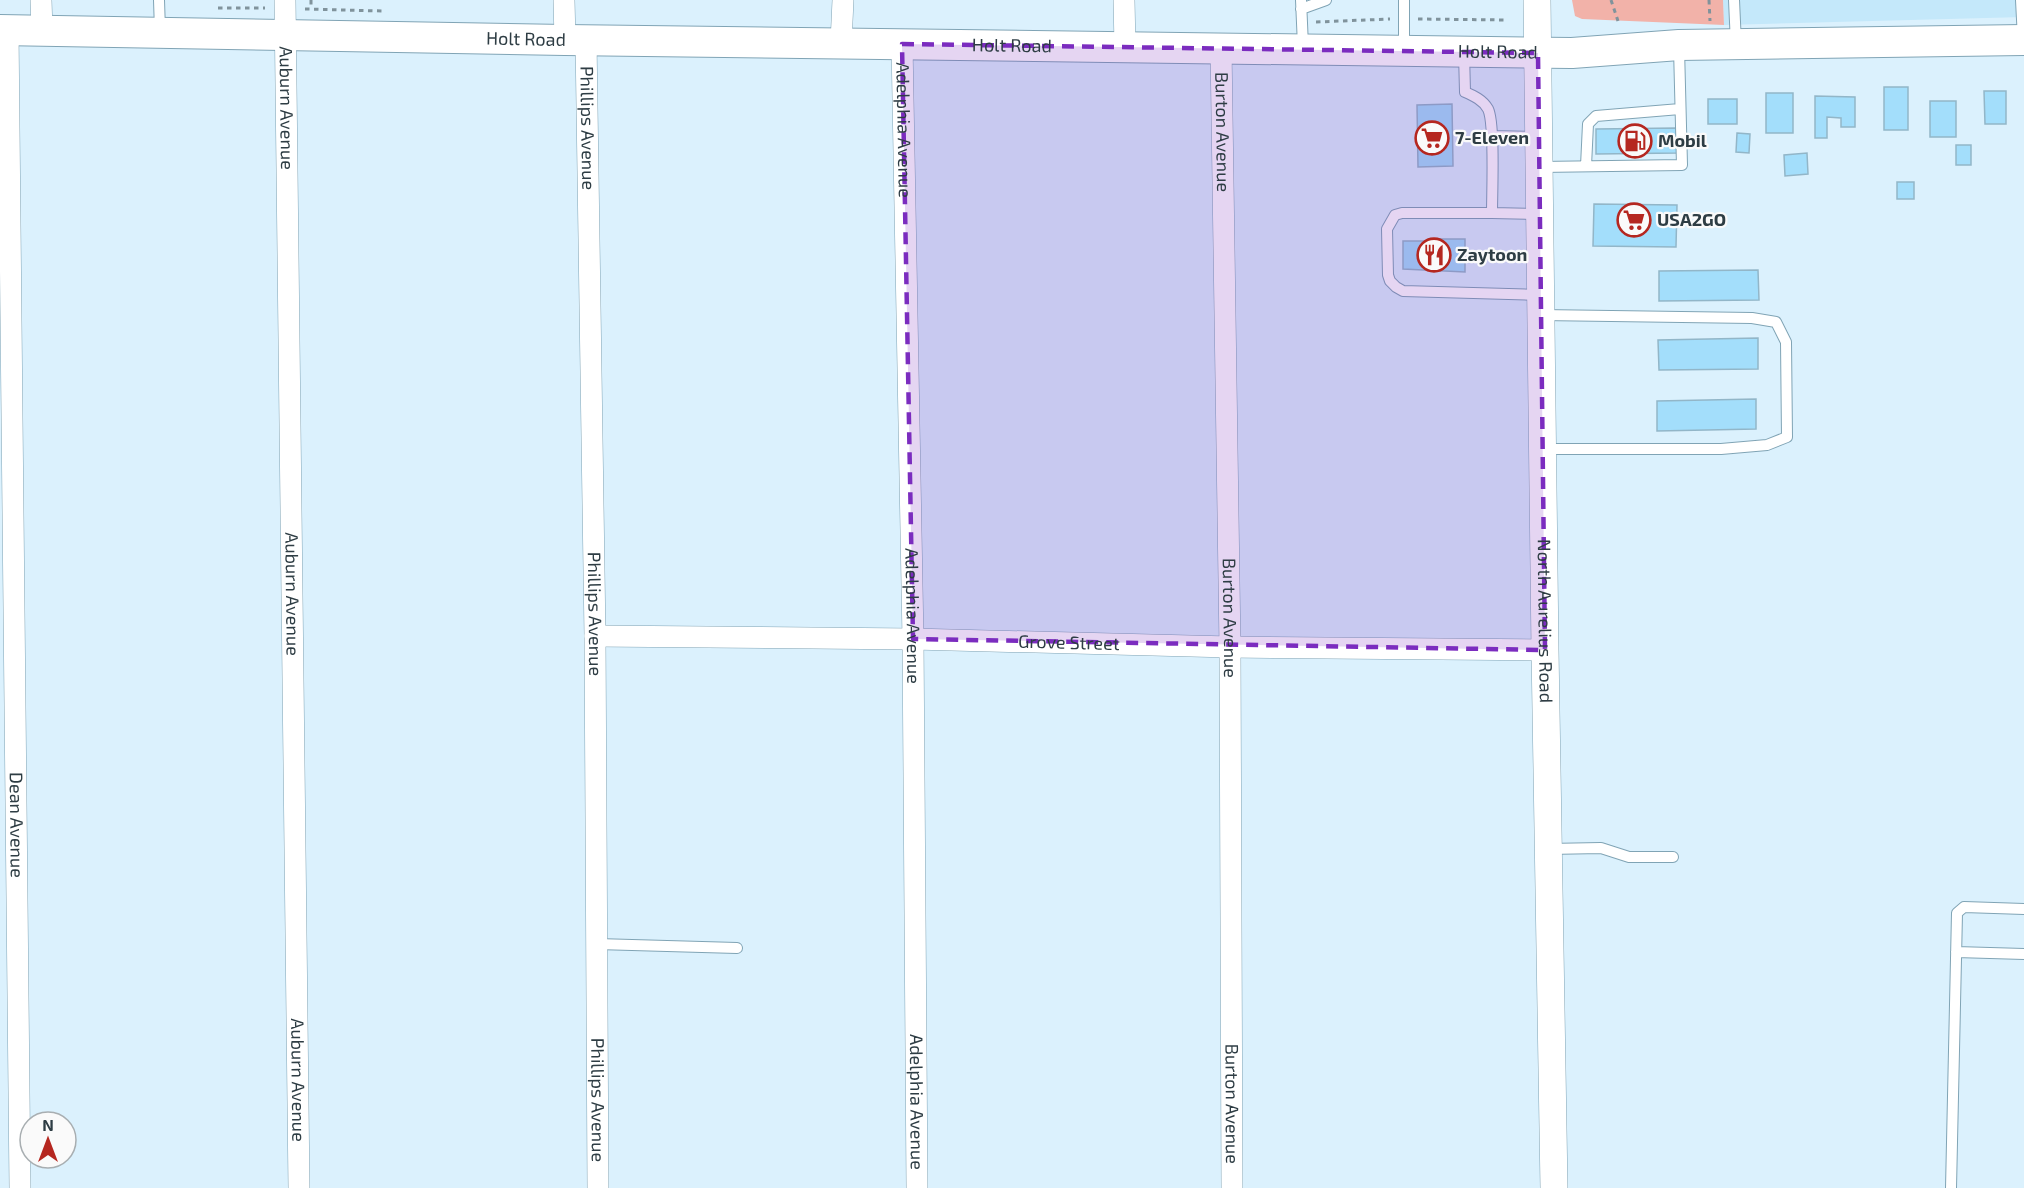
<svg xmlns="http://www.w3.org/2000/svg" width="2024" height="1188" viewBox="0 0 2024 1188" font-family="'Exo 2',sans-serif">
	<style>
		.built { fill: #c4e8fa }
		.green { fill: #f2b2a9 }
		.building { fill: #a3defb; stroke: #92b6c8; stroke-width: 1.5 }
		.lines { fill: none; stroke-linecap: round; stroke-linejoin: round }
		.service-casing { stroke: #80a4b5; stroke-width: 12 }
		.minor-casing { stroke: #80a4b5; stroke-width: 22 }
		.tertiary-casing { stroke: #80a4b5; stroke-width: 28 }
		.secondary-casing { stroke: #80a4b5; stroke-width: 32 }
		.path { stroke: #80939c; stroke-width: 3; stroke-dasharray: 4.5 4.5; stroke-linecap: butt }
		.service { stroke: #fff; stroke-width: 10 }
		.minor { stroke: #fff; stroke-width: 21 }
		.tertiary { stroke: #fff; stroke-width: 27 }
		.secondary { stroke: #fff; stroke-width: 30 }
		.marked { fill: #7b2cbf; fill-opacity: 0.2; stroke: #7b2cbf; stroke-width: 4.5; stroke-dasharray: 12 8; stroke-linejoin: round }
		.labels { text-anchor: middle; stroke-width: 4.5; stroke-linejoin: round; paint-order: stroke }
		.street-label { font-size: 18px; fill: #2e3d44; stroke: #fafafa }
		.poi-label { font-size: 18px; font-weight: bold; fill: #2e3d44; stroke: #fafafa; text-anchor: start }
	</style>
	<rect width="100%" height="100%" fill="#dbf1fd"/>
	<path class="built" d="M1723 0H2024V17L1724 25Z"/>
	<path class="green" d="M1572 0H1723L1724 25 1582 19 1575 16Z"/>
	<path class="building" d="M1884 87H1908V130H1884Z
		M1984 91H2006V124H1985Z
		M1766 93H1793V133H1766Z
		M1815 96 1855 97V127H1841V118L1827 117V138H1815Z
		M1708 99H1737V124H1708Z
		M1930 101H1956V137H1930Z
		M1452 104 1453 166 1418 167 1417 105Z
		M1676 128 1677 153 1596 154V129Z
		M1737 133 1750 134 1749 153 1736 152Z
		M1956 145H1971V165H1956Z
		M1807 153 1808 174 1785 176 1784 155Z
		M1897 182H1914V199H1897Z
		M1594 204 1677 205 1676 247 1593 246Z
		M1429 239H1465V272L1403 269V241H1429Z
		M1758 270 1759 300 1659 301V271Z
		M1758 338V369L1659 370 1658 340Z
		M1756 399V429L1657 431V401Z"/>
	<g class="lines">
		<g class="service-casing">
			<path id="service" d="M159 0 160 30
				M1301 0 1303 46
				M1404 0V48
				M1734 0 1736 44
				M2021 0 2023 39
				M1301 9 1326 0
				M1464 53 1465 92C1474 96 1483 100 1488 109 1495 123 1492 193 1492 213L1540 214
				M1491 136 1539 137
				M1586 166 1588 124 1596 116 1680 109
				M1540 167 1682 165 1679 48
				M1492 213H1402L1395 215 1387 229 1388 275 1390 281 1396 287 1403 291 1540 295
				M1541 315 1752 318 1776 322 1786 342 1787 437 1767 445 1721 449H1543
				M1548 849 1601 848 1629 857H1673
				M597 944 737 948
				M1956 952 2024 954
				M1951 1188 1957 913 1964 907 2024 909"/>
		</g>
		<g class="minor-casing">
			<g id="minor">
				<path d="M41 0 42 30"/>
				<path id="s1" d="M285 0 299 1188"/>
				<path d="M564 0 565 40"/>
				<path d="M1124 0 1125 46"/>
				<path id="s2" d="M8 30 20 1188"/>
				<path id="s3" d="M586 40 595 636 598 1188"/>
				<path d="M841 43 843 0"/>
				<path id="s4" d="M902 44 913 639 917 1188"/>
				<path id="s5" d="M1221 48 1230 647 1232 1188"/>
				<path id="s6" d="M595 636 913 639 1230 647 1545 650"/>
			</g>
		</g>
		<g class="tertiary-casing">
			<g id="tertiary">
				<path id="s7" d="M1537 0 1545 650 1554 1188"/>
			</g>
		</g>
		<g class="secondary-casing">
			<g id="secondary">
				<path id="s8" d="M0 30 565 40 1572 53 1679 45 2024 40"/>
			</g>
		</g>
		<path class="path" d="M311 0V9
			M1611 0 1618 21
			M1709 0 1710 21
			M218 8H265
			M305 9 382 11
			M1418 19 1506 20
			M1316 22 1390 19"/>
		<use href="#service" class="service"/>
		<use href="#minor" class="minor"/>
		<use href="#tertiary" class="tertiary"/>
		<use href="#secondary" class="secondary"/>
	</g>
	<path class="marked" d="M902 44 1538 53 1545 650 913 639Z"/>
	<defs>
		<g id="supermarket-ring" transform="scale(1.725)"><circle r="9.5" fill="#fafafa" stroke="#b52720" stroke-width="1.5"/><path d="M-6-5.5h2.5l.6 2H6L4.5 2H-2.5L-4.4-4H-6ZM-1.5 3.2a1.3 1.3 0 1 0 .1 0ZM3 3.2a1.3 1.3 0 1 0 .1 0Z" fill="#b52720"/></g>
		<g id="fuel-ring" transform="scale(1.725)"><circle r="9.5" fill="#fafafa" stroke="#b52720" stroke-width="1.5"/><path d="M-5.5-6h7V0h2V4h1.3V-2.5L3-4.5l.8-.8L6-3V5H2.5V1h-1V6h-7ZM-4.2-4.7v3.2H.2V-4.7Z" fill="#b52720"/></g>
		<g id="restaurant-ring" transform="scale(1.725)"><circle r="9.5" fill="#fafafa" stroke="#b52720" stroke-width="1.5"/><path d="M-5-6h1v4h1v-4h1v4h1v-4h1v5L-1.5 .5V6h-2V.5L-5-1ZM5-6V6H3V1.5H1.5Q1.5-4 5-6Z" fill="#b52720"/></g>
	</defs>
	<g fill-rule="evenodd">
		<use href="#supermarket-ring" x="1432" y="138"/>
		<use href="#fuel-ring" x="1635" y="141"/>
		<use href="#supermarket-ring" x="1634" y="220"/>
		<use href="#restaurant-ring" x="1434" y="255"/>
	</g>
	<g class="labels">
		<g class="street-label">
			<text dy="6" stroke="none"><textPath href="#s8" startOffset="526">Holt Road</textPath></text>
			<text dy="6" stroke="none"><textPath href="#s8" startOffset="1012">Holt Road</textPath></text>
			<text dy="6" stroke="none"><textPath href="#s8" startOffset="1498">Holt Road</textPath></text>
			<text dy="6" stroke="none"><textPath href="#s1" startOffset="108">Auburn Avenue</textPath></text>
			<text dy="6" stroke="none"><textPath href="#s3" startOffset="88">Phillips Avenue</textPath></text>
			<text dy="6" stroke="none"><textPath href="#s4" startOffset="86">Adelphia Avenue</textPath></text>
			<text dy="6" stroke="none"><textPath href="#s5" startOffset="84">Burton Avenue</textPath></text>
			<text dy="6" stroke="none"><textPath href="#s1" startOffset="594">Auburn Avenue</textPath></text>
			<text dy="6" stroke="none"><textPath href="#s3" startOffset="574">Phillips Avenue</textPath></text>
			<text dy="6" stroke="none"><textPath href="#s4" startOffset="572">Adelphia Avenue</textPath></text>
			<text dy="6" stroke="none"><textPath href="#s5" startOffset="570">Burton Avenue</textPath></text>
			<text dy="6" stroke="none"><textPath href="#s7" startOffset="621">North Aurelius Road</textPath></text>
			<text dy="6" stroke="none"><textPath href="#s6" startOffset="474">Grove Street</textPath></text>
			<text dy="6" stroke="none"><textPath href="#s2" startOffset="795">Dean Avenue</textPath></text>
			<text dy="6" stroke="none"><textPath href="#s1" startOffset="1080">Auburn Avenue</textPath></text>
			<text dy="6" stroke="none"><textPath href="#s3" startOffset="1060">Phillips Avenue</textPath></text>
			<text dy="6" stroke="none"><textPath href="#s4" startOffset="1058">Adelphia Avenue</textPath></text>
			<text dy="6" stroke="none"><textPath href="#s5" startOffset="1056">Burton Avenue</textPath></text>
		</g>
		<g class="poi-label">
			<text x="1455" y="144">7-Eleven</text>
			<text x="1658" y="147">Mobil</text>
			<text x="1657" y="226">USA2GO</text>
			<text x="1457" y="261">Zaytoon</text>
		</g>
	</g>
	<g transform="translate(48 1140)"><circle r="28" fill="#fafafa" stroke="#a8aeb1" stroke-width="1.5"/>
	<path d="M0-4.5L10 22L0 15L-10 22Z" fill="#b52720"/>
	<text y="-9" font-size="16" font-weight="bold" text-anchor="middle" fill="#2e3d44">N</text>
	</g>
</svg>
